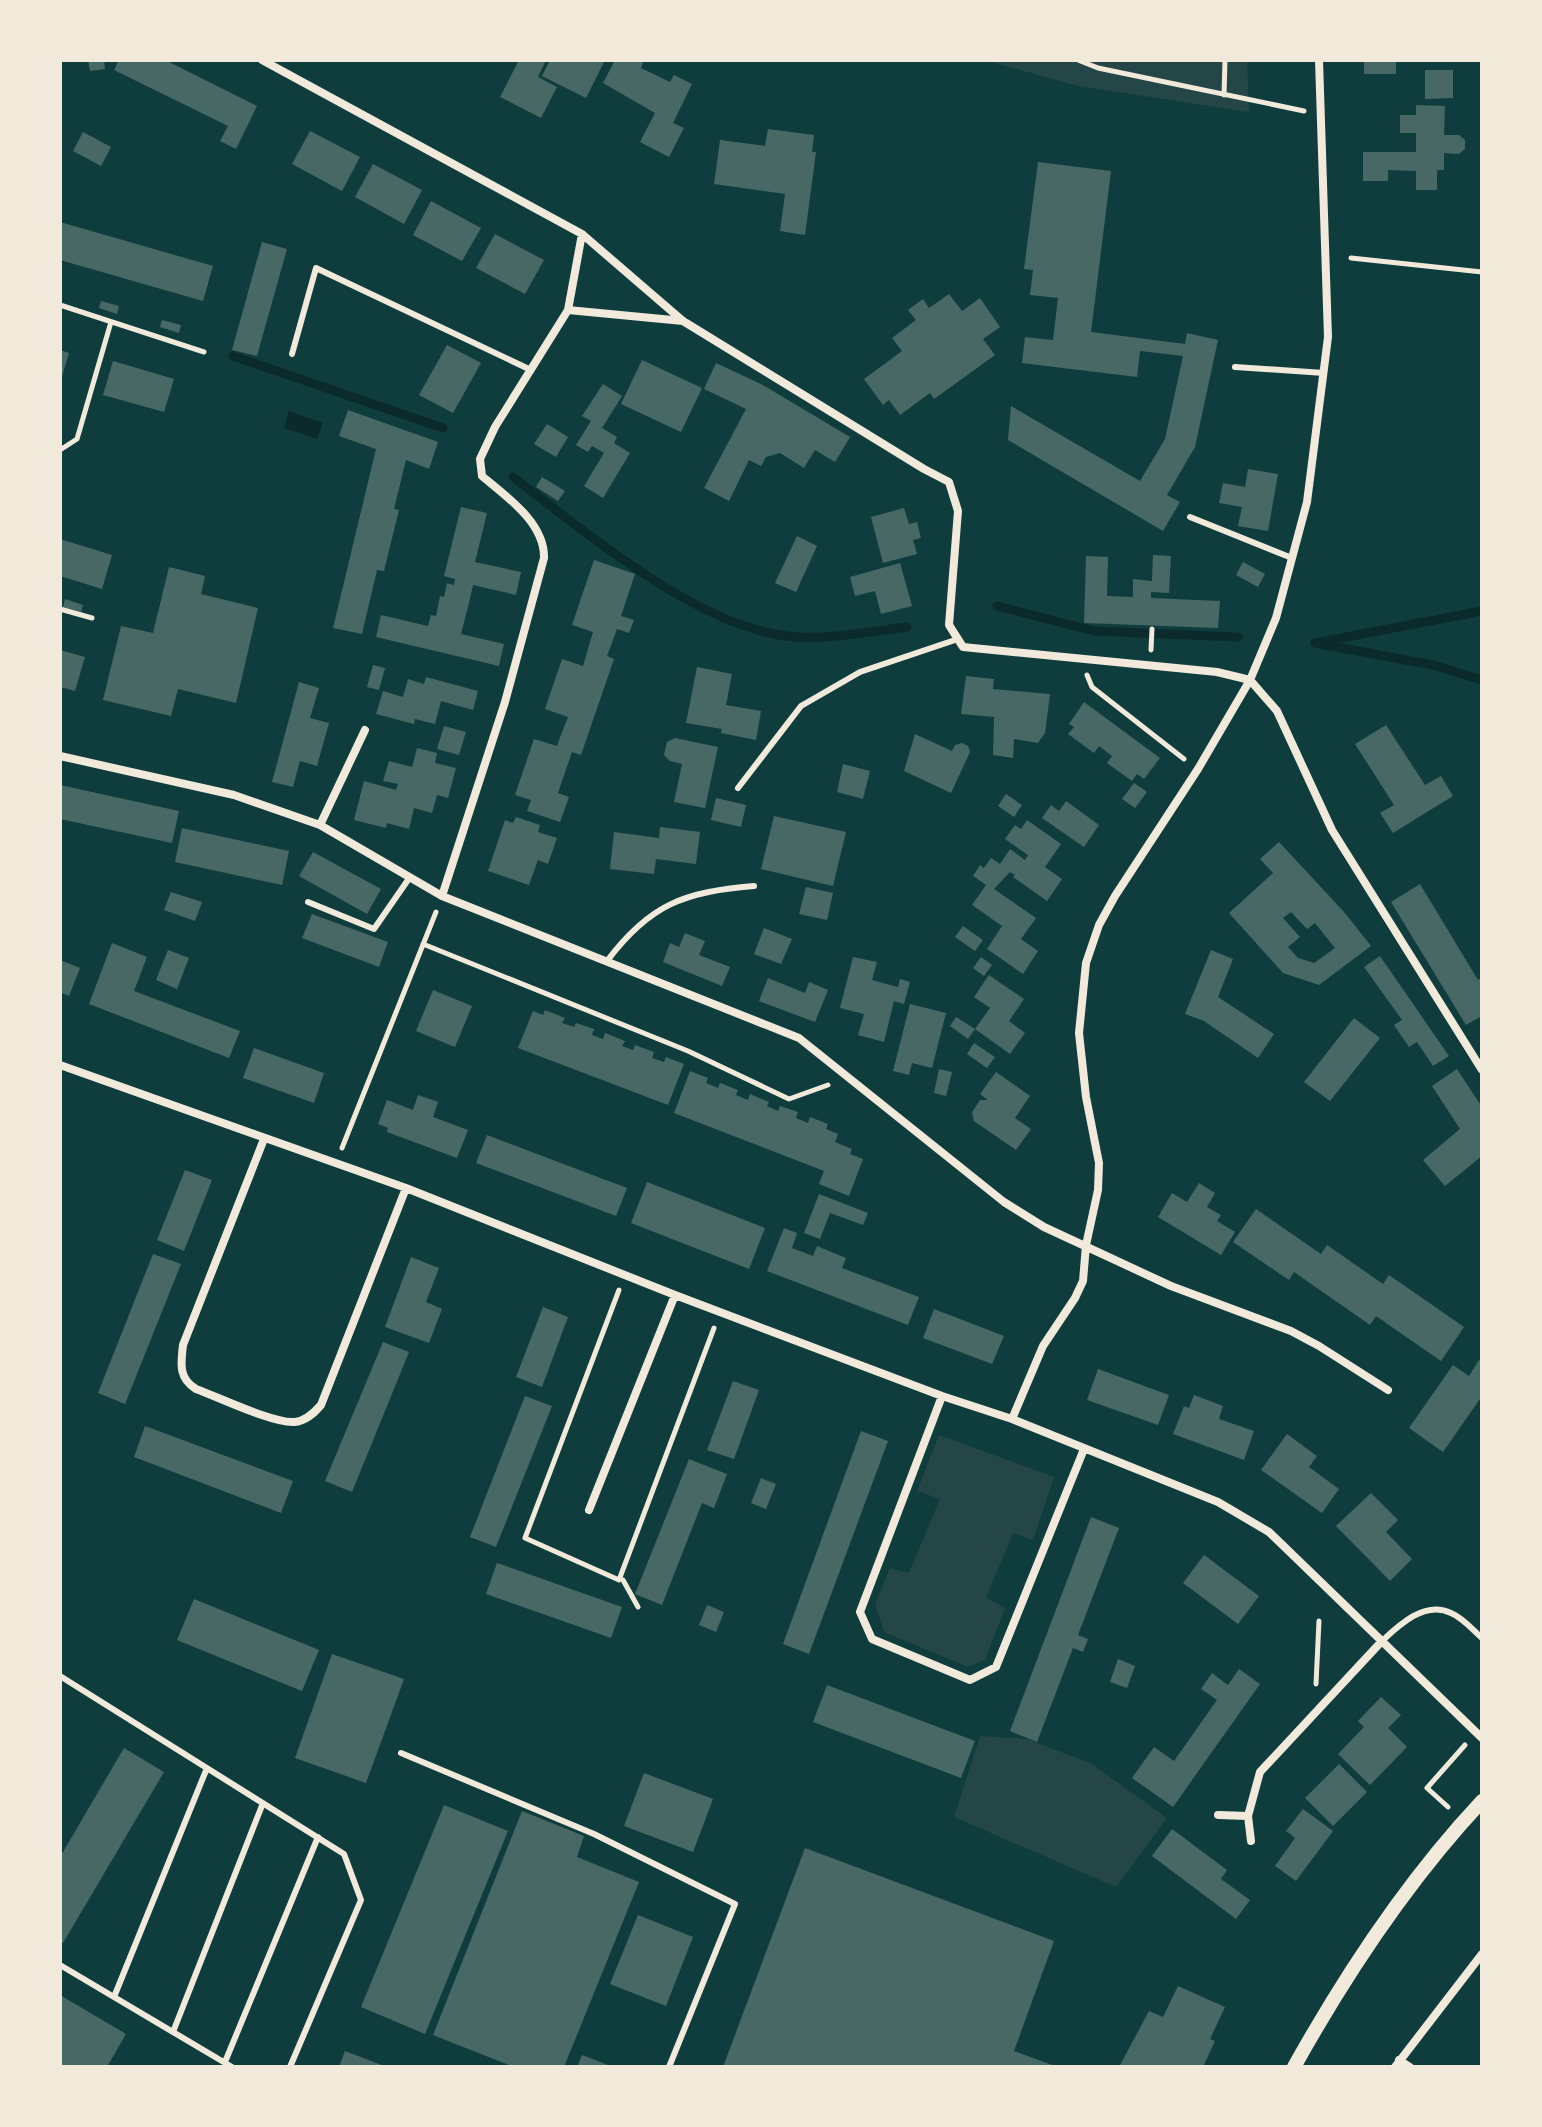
<svg xmlns="http://www.w3.org/2000/svg" width="1542" height="2127" viewBox="0 0 1542 2127" font-family="'Asap Condensed',sans-serif">
	<style>
		.green { fill: #244646 }
		.water { fill: #0a2a2b }
		.lines { fill: none; stroke-linecap: round; stroke-linejoin: round }
		.stream { stroke: #0a2a2b; stroke-width: 9 }
		.building { fill: #486865; fill-rule: evenodd }
		.path { stroke: #f1e9da; stroke-width: 5 }
		.service { stroke: #f1e9da; stroke-width: 6 }
		.minor { stroke: #f1e9da; stroke-width: 8 }
		.tertiary { stroke: #f1e9da; stroke-width: 14 }
	</style>
	<rect width="100%" height="100%" fill="#0f3d3e"/>
	<path class="green" d="M984 60H1247L1249 112 1078 86Z
		M939 1435 1054 1477 1033 1540 1013 1533 986 1598 1005 1608 985 1660 968 1667 884 1632 875 1604 890 1568 909 1573 940 1499 917 1491Z
		M980 1736 1027 1739 1092 1764 1167 1818 1116 1887 954 1817Z"/>
	<path class="water" d="M289 411 323 423 317 439 284 428Z"/>
	<g class="lines">
		<path class="stream" d="M233 356 443 428
			M513 477C587 533 703 632 797 637 833 639 871 631 907 627
			M997 606 1094 631 1238 637
			M1320 642 1482 611
			M1315 643 1433 665 1482 680"/>
	</g>
	<path class="building" d="M88 60H104L105 69 90 71Z
		M119 60H165L257 106 236 149 220 141 228 126 114 70Z
		M519 60 545 62 538 77 557 87 541 118 500 97Z
		M550 60H605L586 98 542 76Z
		M615 60H644L641 68 670 82 674 75 692 84 673 123 684 128 669 157 640 142 655 113 603 83Z
		M1364 60H1396V74H1364Z
		M1425 70H1453V98L1425 99Z
		M1416 105 1445 106 1444 135H1459L1465 140V149L1459 154 1444 153V170H1437V190H1416V171L1388 170V181H1363V152H1416V133H1400V115H1416Z
		M768 129 814 135 812 152H816L805 235 780 231 785 194 714 184 720 140 765 146Z
		M310 131 360 157 342 191 292 164Z
		M83 132 111 147 101 166 73 151Z
		M1038 162 1111 171 1091 332 1185 344 1187 333 1218 340 1195 447 1167 495 1180 502 1163 531 1008 440 1011 406 1140 481 1165 439 1183 356 1140 351 1137 377 1022 363 1025 337 1053 340 1058 298 1030 295 1033 270 1024 269Z
		M373 164 422 190 404 224 355 197Z
		M431 201 481 228 462 261 413 235Z
		M60 222 213 266 203 301 60 260Z
		M495 234 544 260 525 294 476 268Z
		M262 242 287 249 257 356 232 350Z
		M949 294 962 311 980 298 1000 327 983 339 995 355 934 399 930 393 900 415 889 400 883 405 864 379 902 351 892 338 916 320 908 310 923 299 929 308Z
		M101 301 119 306 117 314 99 308Z
		M162 320 181 325 179 333 160 327Z
		M447 345 481 363 453 413 419 395Z
		M60 350 69 353 61 380 60 379Z
		M642 360 702 388 681 432 621 404Z
		M113 361 174 379 164 412 103 395Z
		M716 363 761 384 850 437 835 462 815 450 804 468 780 453 766 457 761 466 749 460 729 501 704 488 746 409 704 389Z
		M603 384 622 396 602 428 617 437 614 443 630 453 603 498 584 486 604 453 592 446 588 452 576 445 591 421 582 416Z
		M348 410 438 442 429 469 406 460 394 509 399 510 384 571 377 570 362 634 333 628 376 449 339 436Z
		M547 424 568 437 556 457 534 444Z
		M1248 469 1278 474 1268 531 1238 526 1242 507 1219 503 1223 483 1245 487Z
		M542 477 565 491 558 501 536 487Z
		M461 507 487 513 475 562 521 572 516 595 473 585 469 603 461 634 504 644 499 666 376 637 381 615 428 626 431 615 436 616 440 596 444 597 447 583 454 585 455 579 444 576Z
		M904 508 909 524 917 522 921 538 913 540 917 554 883 563 871 517Z
		M797 536 817 546 796 592 775 583Z
		M60 539 112 555 102 589 60 576Z
		M1153 555 1171 556 1169 593 1151 592V598L1220 601 1218 628 1084 623 1086 556 1108 557 1107 596 1133 597V579L1152 581Z
		M594 560 635 574 621 616 634 620 629 633 617 629 607 656 614 659 581 755 572 752 558 793 569 797 560 822 527 811 531 800 515 795 534 739 557 746 562 732 568 717 545 709 562 659 583 666 593 632 572 625Z
		M1243 562 1265 574 1258 587 1236 575Z
		M900 563 912 606 881 614 875 591 855 596 850 577Z
		M169 567 205 576 201 594 258 608 236 703 178 689 171 716 103 700 121 626 153 633Z
		M65 599 83 605 81 612 63 607Z
		M60 650 85 657 75 691 60 687Z
		M373 665 385 668 379 690 367 687Z
		M697 667 732 674 726 705 761 711 756 740 721 733 722 729 686 723Z
		M966 676 994 679 993 689 1050 694 1045 733 1038 743 1014 739 1013 758 993 755 994 717 961 714Z
		M426 677 478 691 473 710 441 701 435 724 415 719 414 724 376 714 383 691 403 697 408 679 424 684Z
		M299 682 319 688 310 718 329 723 317 766 300 761 293 787 272 782Z
		M1084 702 1160 758 1144 779 1137 774 1132 781 1107 763 1112 756 1099 746 1094 753 1068 734 1074 727 1069 724Z
		M1386 725 1425 785 1441 776 1453 796 1393 833 1380 813 1394 805 1355 744Z
		M444 726 466 732 459 755 437 749Z
		M915 734 952 751 955 745 962 743 968 746 970 752 951 793 904 771Z
		M675 738 718 747 705 808 674 802 682 764 670 761 664 755 667 742Z
		M417 748 437 753 435 763 456 768 448 798 437 795 432 813 414 808 409 829 387 823 386 828 354 820 364 781 396 790 398 784 383 781 389 761 412 767Z
		M843 764 870 771 863 799 837 792Z
		M1134 783 1147 792 1135 808 1122 799Z
		M60 785 179 811 172 843 60 819Z
		M1006 794 1022 805 1014 817 998 806Z
		M716 798 746 805 741 827 711 820Z
		M1066 801 1099 825 1084 847 1042 818 1051 805 1059 811Z
		M774 816 846 832 833 886 761 869Z
		M516 817 540 825 538 832 557 838 548 864 538 860 529 885 488 871 505 820 513 823Z
		M1027 820 1061 844 1045 867 1062 879 1047 901 1013 877 1015 875 1010 872 994 889 1036 918 1021 939 1038 951 1023 974 987 949 1002 926 972 905 986 885 973 876 980 865 984 868 991 858 1000 864 1010 849 1025 860 1028 855 1005 839 1015 825 1021 829Z
		M660 827 700 832 696 864 656 859 654 874 610 869 614 832 659 838Z
		M182 828 289 851 282 885 175 862Z
		M1279 842 1345 913 1371 946 1319 985 1283 973 1229 913 1273 873 1260 859ZM1291 912 1307 929 1315 923 1335 948 1314 963 1298 958 1288 947 1300 937 1283 918Z
		M313 852 381 889 367 914 299 876Z
		M1420 884 1478 980 1482 977V1016L1466 1025 1391 902Z
		M806 887 833 893 827 920 799 914Z
		M171 892 202 902 195 921 164 910Z
		M312 914 388 942 379 967 302 938Z
		M963 926 983 940 975 951 955 937Z
		M764 928 792 939 781 964 754 954Z
		M685 933 705 941 699 955 730 967 722 986 663 962 670 943 679 947Z
		M112 943 147 957 134 991 240 1031 229 1058 89 1004Z
		M168 950 189 958 177 989 156 980Z
		M1211 950 1233 959 1218 997 1274 1034 1258 1058 1204 1021 1185 1014Z
		M1380 956 1449 1056 1433 1066 1417 1042 1409 1047 1394 1025 1402 1020 1364 967Z
		M853 957 877 962 872 980 898 987 900 979 910 982 904 1004 894 1001 884 1042 858 1035 864 1014 840 1008Z
		M981 957 992 965 984 976 973 968Z
		M60 960 80 968 69 996 60 992Z
		M989 975 1024 999 1009 1021 1025 1033 1010 1054 975 1029 990 1008 974 997Z
		M768 978 805 993 809 982 828 990 815 1022 759 1001Z
		M433 990 472 1006 455 1047 416 1031Z
		M910 1004 946 1013 932 1068 912 1063 909 1075 893 1071Z
		M545 1010 565 1018 562 1023 574 1027 576 1023 594 1029 592 1035 603 1039 605 1033 625 1041 622 1046 633 1050 635 1045 654 1052 652 1058 664 1062 666 1057 684 1064 668 1105 518 1048 533 1011 543 1015Z
		M956 1017 975 1029 968 1039 950 1026Z
		M1354 1018 1380 1038 1330 1101 1304 1082Z
		M974 1043 995 1057 987 1068 967 1054Z
		M254 1048 324 1073 314 1103 243 1078Z
		M939 1069 952 1072 946 1096 934 1093Z
		M1457 1069 1482 1107V1156L1445 1186 1423 1160 1460 1129 1432 1086Z
		M690 1071 708 1078 706 1083 718 1088 720 1083 738 1090 736 1095 748 1100 750 1094 769 1102 767 1106 778 1111 780 1106 798 1112 796 1118 808 1123 810 1117 828 1124 826 1129 838 1134 835 1142 852 1149 850 1154 863 1159 849 1196 819 1184 824 1171 674 1113Z
		M996 1072 1030 1096 1015 1118 1031 1129 1016 1150 974 1121 972 1112 980 1100H988L980 1094Z
		M418 1095 438 1102 433 1117 468 1130 457 1158 387 1132 388 1128 378 1124 387 1100 413 1110Z
		M487 1135 627 1188 616 1216 476 1163Z
		M185 1170 212 1180 184 1251 157 1240Z
		M647 1182 765 1228 749 1269 631 1223Z
		M1199 1183 1215 1193 1207 1207 1221 1215 1217 1221 1235 1232 1221 1255 1158 1217 1172 1193 1187 1202Z
		M819 1194 868 1213 863 1225 830 1213 820 1239 804 1233Z
		M1256 1209 1321 1254 1327 1245 1383 1284 1389 1275 1464 1327 1441 1361 1376 1316 1370 1325 1294 1272 1289 1280 1233 1242Z
		M784 1228 797 1233 792 1248 813 1256 817 1246 846 1258 842 1268 919 1297 908 1325 767 1271Z
		M153 1254 181 1264 125 1404 98 1393Z
		M411 1257 439 1268 426 1302 442 1309 429 1343 385 1327Z
		M543 1307 568 1317 542 1387 516 1377Z
		M934 1309 1004 1336 992 1364 923 1338Z
		M383 1342 409 1352 352 1492 325 1481Z
		M1479 1360 1482 1362V1396L1443 1452 1409 1428 1453 1365 1469 1376Z
		M1098 1369 1169 1395 1158 1425 1087 1400Z
		M733 1381 759 1390 734 1459 707 1450Z
		M1194 1395 1223 1406 1219 1419 1254 1431 1244 1460 1173 1434 1184 1406 1189 1408Z
		M525 1396 552 1406 496 1547 470 1537Z
		M145 1426 293 1481 281 1513 134 1457Z
		M861 1431 888 1441 809 1654 783 1644Z
		M1287 1434 1317 1456 1309 1467 1339 1489 1322 1513 1261 1470Z
		M689 1459 727 1474 714 1508 702 1503 662 1605 635 1594Z
		M761 1478 776 1484 766 1509 751 1503Z
		M1371 1493 1398 1520 1386 1532 1412 1559 1390 1581 1336 1526Z
		M1091 1517 1119 1528 1078 1635 1088 1639 1083 1652 1073 1648 1037 1742 1010 1731Z
		M1204 1555 1259 1596 1238 1624 1183 1583Z
		M497 1563 622 1607 611 1638 486 1594Z
		M194 1599 319 1650 302 1691 177 1640Z
		M707 1605 724 1612 716 1632 699 1625Z
		M332 1654 404 1679 366 1783 295 1758Z
		M1118 1659 1135 1666 1127 1688 1110 1682Z
		M1239 1669 1260 1684 1173 1807 1132 1778 1154 1747 1174 1761 1217 1700 1201 1689 1212 1673 1228 1685Z
		M827 1685 975 1741 961 1778 813 1722Z
		M1381 1697 1401 1715 1388 1728 1407 1747 1370 1785 1338 1754 1364 1727 1358 1721Z
		M124 1748 164 1772 63 1943 60 1941V1857Z
		M1339 1764 1367 1792 1333 1826 1305 1798Z
		M644 1773 713 1799 693 1852 624 1826Z
		M444 1805 508 1831 425 2034 361 2007Z
		M1303 1809 1333 1831 1296 1881 1275 1866 1295 1838 1286 1831Z
		M522 1811 584 1836 577 1857 639 1882 564 2067H514L433 2035Z
		M1172 1829 1227 1870 1221 1879 1250 1900 1236 1919 1152 1856Z
		M805 1848 1054 1941 1014 2051 1058 2067H723Z
		M638 1915 693 1937 666 2006 610 1984Z
		M1178 1986 1225 2007 1210 2039 1215 2041 1203 2067H1119L1149 2011 1163 2017Z
		M60 1995 126 2034 107 2067H60Z
		M345 2051 387 2067H339Z
		M582 2055 613 2067H577Z"/>
	<g class="lines">
		<path class="path" d="M1078 60 1098 68 1304 111
			M1224 95 1225 60
			M1351 258 1482 272
			M60 305 204 352
			M60 450 77 439 111 322
			M60 609 92 618
			M1151 650 1152 629
			M1087 675 1092 687 1184 759
			M423 944 688 1051 789 1099 828 1085
			M342 1148 436 912
			M619 1290 525 1538 619 1580 714 1328
			M623 1580 638 1607
			M1316 1684 1319 1621
			M1448 1807 1427 1788 1465 1745"/>
		<path class="service" d="M292 354 316 268 531 370
			M1235 367 1324 373
			M1190 517 1292 558
			M738 788 801 706 860 672 958 639
			M308 902 374 929 410 877
			M607 961C650 904 684 892 754 886
			M1382 1641C1399 1625 1425 1600 1451 1613 1463 1618 1473 1630 1482 1638
			M60 1676 344 1854 361 1900 290 2067
			M401 1753 594 1834 735 1904 669 2067
			M60 1965 232 2067
			M114 1997 207 1768
			M173 2032 263 1803
			M225 2062 318 1837"/>
		<path class="minor" d="M262 60 582 234 683 321 924 469 949 482 958 511 949 625 963 647 1217 672 1250 680
			M568 310 683 321
			M1250 680 1277 711 1332 830 1482 1070
			M60 756 234 795 320 825 442 896 799 1038 1004 1202 1044 1227 1171 1286 1291 1331 1319 1346 1388 1390
			M320 825 365 730
			M442 896 505 702 544 558C545 523 507 497 482 476L480 459 495 427 568 310 582 234
			M60 1065 406 1188 675 1295 942 1396 1012 1419 1218 1502 1269 1532 1482 1738
			M264 1139 183 1345C181 1363 178 1378 196 1389 218 1397 274 1424 295 1422 306 1421 314 1413 321 1405L406 1188
			M942 1396 860 1612 872 1639 970 1680 996 1667 1084 1449
			M1012 1419 1043 1346 1075 1298 1083 1281 1086 1245 1098 1190 1099 1163 1086 1097 1079 1033 1086 963 1099 925 1115 896 1198 769 1250 680 1276 618 1307 502 1328 337 1319 60
			M589 1510 675 1295
			M1218 1815 1248 1816
			M1251 1841 1248 1816 1260 1772 1382 1641
			M1399 2060 1410 2067
			M1395 2067 1482 1954"/>
		<path class="tertiary" d="M1294 2067C1347 1972 1408 1880 1482 1801"/>
	</g>
	<rect width="1542" height="2127" fill="none" stroke="#f1e9da" stroke-width="124"/>
</svg>
